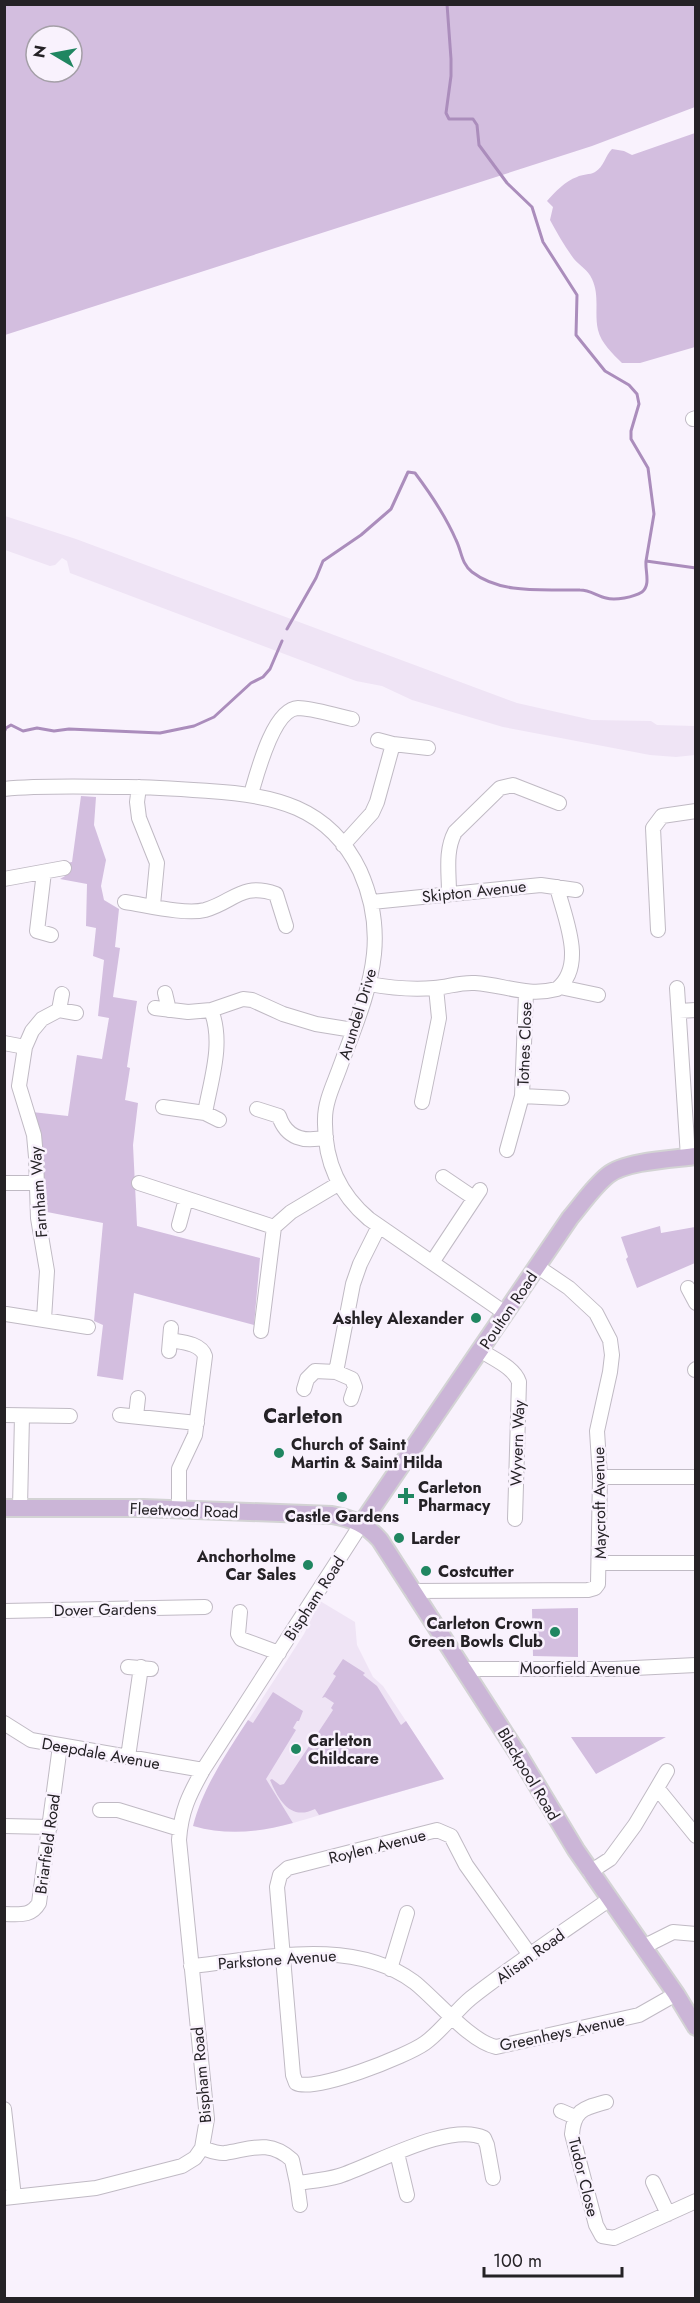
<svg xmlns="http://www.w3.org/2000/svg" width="700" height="2303" viewBox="0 0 700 2303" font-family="Jost,sans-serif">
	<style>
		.built { fill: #efe4f5 }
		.green { fill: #d3bedf; fill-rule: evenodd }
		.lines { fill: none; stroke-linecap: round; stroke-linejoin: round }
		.stream { stroke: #ab8dbc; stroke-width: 3 }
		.minor-casing { stroke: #c0bac4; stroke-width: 16 }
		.major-casing { stroke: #d3d3d4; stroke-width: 20 }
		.minor { stroke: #fff; stroke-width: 14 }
		.major { stroke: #cbb5d7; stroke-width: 16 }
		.poi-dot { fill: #208661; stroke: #f9f2fd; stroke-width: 2 }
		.labels { text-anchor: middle; stroke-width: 5; stroke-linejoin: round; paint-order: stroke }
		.street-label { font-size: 16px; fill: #252226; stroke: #f9f2fd }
		.poi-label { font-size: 16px; font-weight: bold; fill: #252226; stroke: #f9f2fd; text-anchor: start }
		.quarter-label { font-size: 20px; font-weight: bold; fill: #252226; stroke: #f9f2fd }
	</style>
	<rect width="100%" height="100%" fill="#f9f2fd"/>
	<path class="built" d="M5 516 76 539 517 703 592 720 651 721 657 725 695 726V755L676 757 650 755 503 727 412 700 382 686 356 681 70 573 67 561 62 558 55 565 50 566 5 550Z
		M320 1601 355 1622 357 1645 373 1677 383 1686 444 1779 293 1823 238 1736 304 1634Z"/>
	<path class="green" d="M5 4 695 5V107L592 146 5 335ZM36 36H72V72H36Z
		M695 133V347L640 363H622C613 354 601 343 598 330 594 313 600 296 592 279 588 270 580 266 574 259 565 247 557 233 550 220L553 207 547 201C555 192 565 181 577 177 582 174 590 175 595 172 604 167 605 156 612 149L624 151 632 155Z
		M81 796 96 797 94 825 106 860 101 886 104 900 119 909 115 947 120 948 113 997 137 1001 127 1067 130 1068 125 1100 138 1103 133 1145 137 1226 260 1258 254 1325 134 1293 123 1380 97 1376 103 1325 94 1321 103 1223 42 1211 32 1112 68 1116 77 1055 102 1059 109 1018 98 1016 104 960 93 956 96 928 86 926 87 884 60 879 65 876 66 863 72 862Z
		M660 1226 661 1233 695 1227V1263L637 1288 626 1259 628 1257 621 1237Z
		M578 1608V1657L533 1656 532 1609Z
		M343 1659 365 1673 363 1675 377 1686 401 1725 406 1721 444 1779 319 1815 315 1809C291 1821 279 1801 270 1780L272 1779 280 1785 284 1784 333 1710 331 1708 334 1703 325 1697 322 1698 336 1676 333 1674Z
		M273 1692 303 1711 299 1721H297L293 1728 296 1730 266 1779 293 1823C259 1832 228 1836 193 1826 203 1787 226 1754 248 1720L253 1723Z
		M571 1737H666L596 1774Z"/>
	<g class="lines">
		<path class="stream" d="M447 4 451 59V76L446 113 449 119H473L477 125 479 145 507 183 532 207 543 242 577 295 576 335 605 371 629 385 637 394 639 404 631 431V439L648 468 654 514 646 561 696 568
			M287 629 316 578 323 561 361 535 391 509 408 472 415 473C430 493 446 517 456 540 462 552 461 563 472 572 502 595 545 589 580 590 590 590 597 596 606 598 615 601 634 597 642 592 651 585 645 571 646 561
			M4 732 6 728 11 725 23 731 37 728 54 731 69 729 160 733 194 726 214 717 251 683 263 677 270 669 282 641"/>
		<g class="minor-casing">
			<path id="minor" d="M693 419 696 418
				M378 740 393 744
				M139 787 137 802 139 818 157 863 153 905
				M4 789C45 785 86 787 127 787 154 787 181 789 209 791 273 795 329 806 360 871 372 898 377 924 374 954 370 993 353 1031 340 1067 334 1084 325 1101 325 1119 324 1159 338 1193 369 1219L505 1313
				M251 794C257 774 273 709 298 708 313 708 336 716 352 719
				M343 845 372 813 377 802 393 744 428 748
				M44 872 37 931 51 935
				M4 879 64 868
				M449 893C449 872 445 851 455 832L500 788 513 785 559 803
				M125 902C146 905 185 915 205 910 234 902 241 882 276 894L286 926
				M372 902 541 885 576 890
				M658 930 653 828 662 816 696 811
				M369 984C391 988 411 990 434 988 448 987 460 982 475 983 505 985 527 997 557 989 587 965 564 917 557 887
				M560 987 598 995
				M677 988 688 1157
				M165 993 169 1010
				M155 1008 188 1012 211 1010 243 999 252 1000 283 1014 316 1024 353 1030
				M59 1010 62 994
				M679 1011 696 1010
				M4 1043 25 1047
				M522 1096 562 1098
				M422 1102 439 1018 436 988
				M163 1107 205 1113 219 1120
				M257 1109 279 1116C286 1138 304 1143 326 1137
				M205 1113C211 1079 224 1043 211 1010
				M507 1150 522 1096 526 993
				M443 1177 474 1198
				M4 1183H36
				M139 1183 274 1227
				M179 1225 186 1199
				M433 1261 480 1190
				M688 1288 696 1303
				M6 1314 88 1327
				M44 1319 47 1271 38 1218 36 1157 34 1135 19 1086 25 1047 32 1031 42 1019 59 1010 76 1013
				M261 1331 274 1227 291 1212 338 1184
				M170 1340C181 1342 201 1343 205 1356L195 1435 179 1469V1510
				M480 1350C493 1359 514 1367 519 1382L515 1519
				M169 1351 171 1328
				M695 1370 696 1369
				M336 1372 353 1284 360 1264 379 1226
				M304 1389 307 1379 315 1371 336 1372 352 1379 355 1387 351 1399
				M4 1415 70 1416
				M120 1415 197 1423
				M136 1416 138 1398
				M600 1477H696
				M20 1507 22 1416
				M599 1563H696
				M412 1591 588 1590 595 1588 598 1584 600 1477 597 1431 610 1372 612 1355 610 1340 596 1313 569 1288 538 1267
				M4 1611 205 1607
				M240 1612 238 1634 241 1639 279 1653
				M128 1667 151 1669
				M464 1669H614L696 1665
				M4 1723 31 1740 203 1770
				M128 1757 141 1667
				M657 1788 667 1771
				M100 1810H118L180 1829
				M4 1826 50 1827
				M590 1872 610 1859 635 1825 657 1788 696 1836
				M4 1914C19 1914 31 1917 39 1903L60 1746
				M643 1947 673 1932 696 1934
				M530 1955 466 1865 451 1836 437 1830 288 1868 280 1875 277 1887 293 2075 296 2083C314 2093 407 2056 425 2043 443 2030 455 2011 471 1998 516 1963 564 1931 610 1899
				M191 1966C263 1959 351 1936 414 1982 436 1999 469 2041 496 2047L639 2015 676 1994
				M390 1969 407 1913
				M606 2102C585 2108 574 2109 572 2134L596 2225 602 2236 614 2238 696 2201
				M4 2109 14 2197
				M561 2111 575 2117
				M202 2148C209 2150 217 2154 225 2153 251 2149 269 2139 292 2160L297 2183C311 2181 326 2180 339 2176 374 2165 450 2121 484 2138L487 2145 493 2178
				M397 2153 407 2195
				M653 2182 668 2214
				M297 2183 300 2205
				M4 2198 96 2188 182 2166 195 2158 202 2148 207 2119 179 1840C181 1811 189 1795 203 1770L362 1523"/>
		</g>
		<g class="major-casing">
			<path id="major" d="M4 1508H143L332 1515C353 1519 366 1524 380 1540L520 1757 576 1850 676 1994 696 2027
				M362 1523 570 1218C582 1204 593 1187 608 1175 625 1161 673 1159 696 1156"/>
		</g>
		<use href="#minor" class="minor"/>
		<use href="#major" class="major"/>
	</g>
	<g class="poi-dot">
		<circle cx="476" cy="1318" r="6"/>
		<circle cx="279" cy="1453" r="6"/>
		<path d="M403 1487h6v6h6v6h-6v6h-6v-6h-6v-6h6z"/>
		<circle cx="342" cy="1497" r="6"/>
		<circle cx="399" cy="1538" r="6"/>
		<circle cx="308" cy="1565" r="6"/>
		<circle cx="426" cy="1571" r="6"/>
		<circle cx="555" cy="1632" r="6"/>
		<circle cx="296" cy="1749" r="6"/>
	</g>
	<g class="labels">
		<g class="street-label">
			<text transform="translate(474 891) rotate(-6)" y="6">Skipton Avenue</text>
			<text transform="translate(357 1014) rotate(-73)" y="6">Arundel Drive</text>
			<text transform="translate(524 1044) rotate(-88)" y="6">Totnes Close</text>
			<text transform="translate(38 1192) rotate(-94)" y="6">Farnham Way</text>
			<text transform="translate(508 1310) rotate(-56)" y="6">Poulton Road</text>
			<text transform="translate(517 1443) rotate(-88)" y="6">Wyvern Way</text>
			<text transform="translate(599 1503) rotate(-91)" y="6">Maycroft Avenue</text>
			<text transform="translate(184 1510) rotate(2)" y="6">Fleetwood Road</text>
			<text transform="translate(314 1598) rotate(-57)" y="6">Bispham Road</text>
			<text transform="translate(105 1609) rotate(-1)" y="6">Dover Gardens</text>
			<text x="580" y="1674">Moorfield Avenue</text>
			<text transform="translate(101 1753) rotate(10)" y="6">Deepdale Avenue</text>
			<text transform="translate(529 1774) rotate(59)" y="6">Blackpool Road</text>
			<text transform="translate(47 1844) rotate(-82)" y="6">Briarfield Road</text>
			<text transform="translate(377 1846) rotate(-14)" y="6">Roylen Avenue</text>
			<text transform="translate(530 1956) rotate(-36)" y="6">Alisan Road</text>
			<text transform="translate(277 1959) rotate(-4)" y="6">Parkstone Avenue</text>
			<text transform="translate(562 2032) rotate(-12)" y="6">Greenheys Avenue</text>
			<text transform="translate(201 2075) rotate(-95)" y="6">Bispham Road</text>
			<text transform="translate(584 2177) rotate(76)" y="6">Tudor Close</text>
		</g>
		<g class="poi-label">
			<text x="464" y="1324" text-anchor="end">Ashley Alexander</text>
			<text x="291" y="1450">Church of Saint<tspan x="291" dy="18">Martin &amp; Saint Hilda</tspan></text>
			<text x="418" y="1493">Carleton<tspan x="418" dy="18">Pharmacy</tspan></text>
			<text x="342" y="1522" text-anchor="middle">Castle Gardens</text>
			<text x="411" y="1544">Larder</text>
			<text x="296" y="1562" text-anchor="end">Anchorholme<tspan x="296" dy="18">Car Sales</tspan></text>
			<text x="438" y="1577">Costcutter</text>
			<text x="543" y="1629" text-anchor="end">Carleton Crown<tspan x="543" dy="18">Green Bowls Club</tspan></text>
			<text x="308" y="1746">Carleton<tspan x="308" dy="18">Childcare</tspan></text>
		</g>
		<g class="quarter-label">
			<text x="303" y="1423">Carleton</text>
		</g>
	</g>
	<rect width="700" height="2303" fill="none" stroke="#252226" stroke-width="12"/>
	<g transform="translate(54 54) rotate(280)"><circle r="28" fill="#f9f2fd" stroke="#a49fa7" stroke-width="1.5"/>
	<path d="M0-4.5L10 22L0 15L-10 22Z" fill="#208661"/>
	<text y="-9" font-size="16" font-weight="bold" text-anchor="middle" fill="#252226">N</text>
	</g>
	<path d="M484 2267v9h138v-9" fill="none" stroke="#252226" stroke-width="3"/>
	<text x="493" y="2267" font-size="18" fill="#252226" stroke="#f9f2fd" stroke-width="4.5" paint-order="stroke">100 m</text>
</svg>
